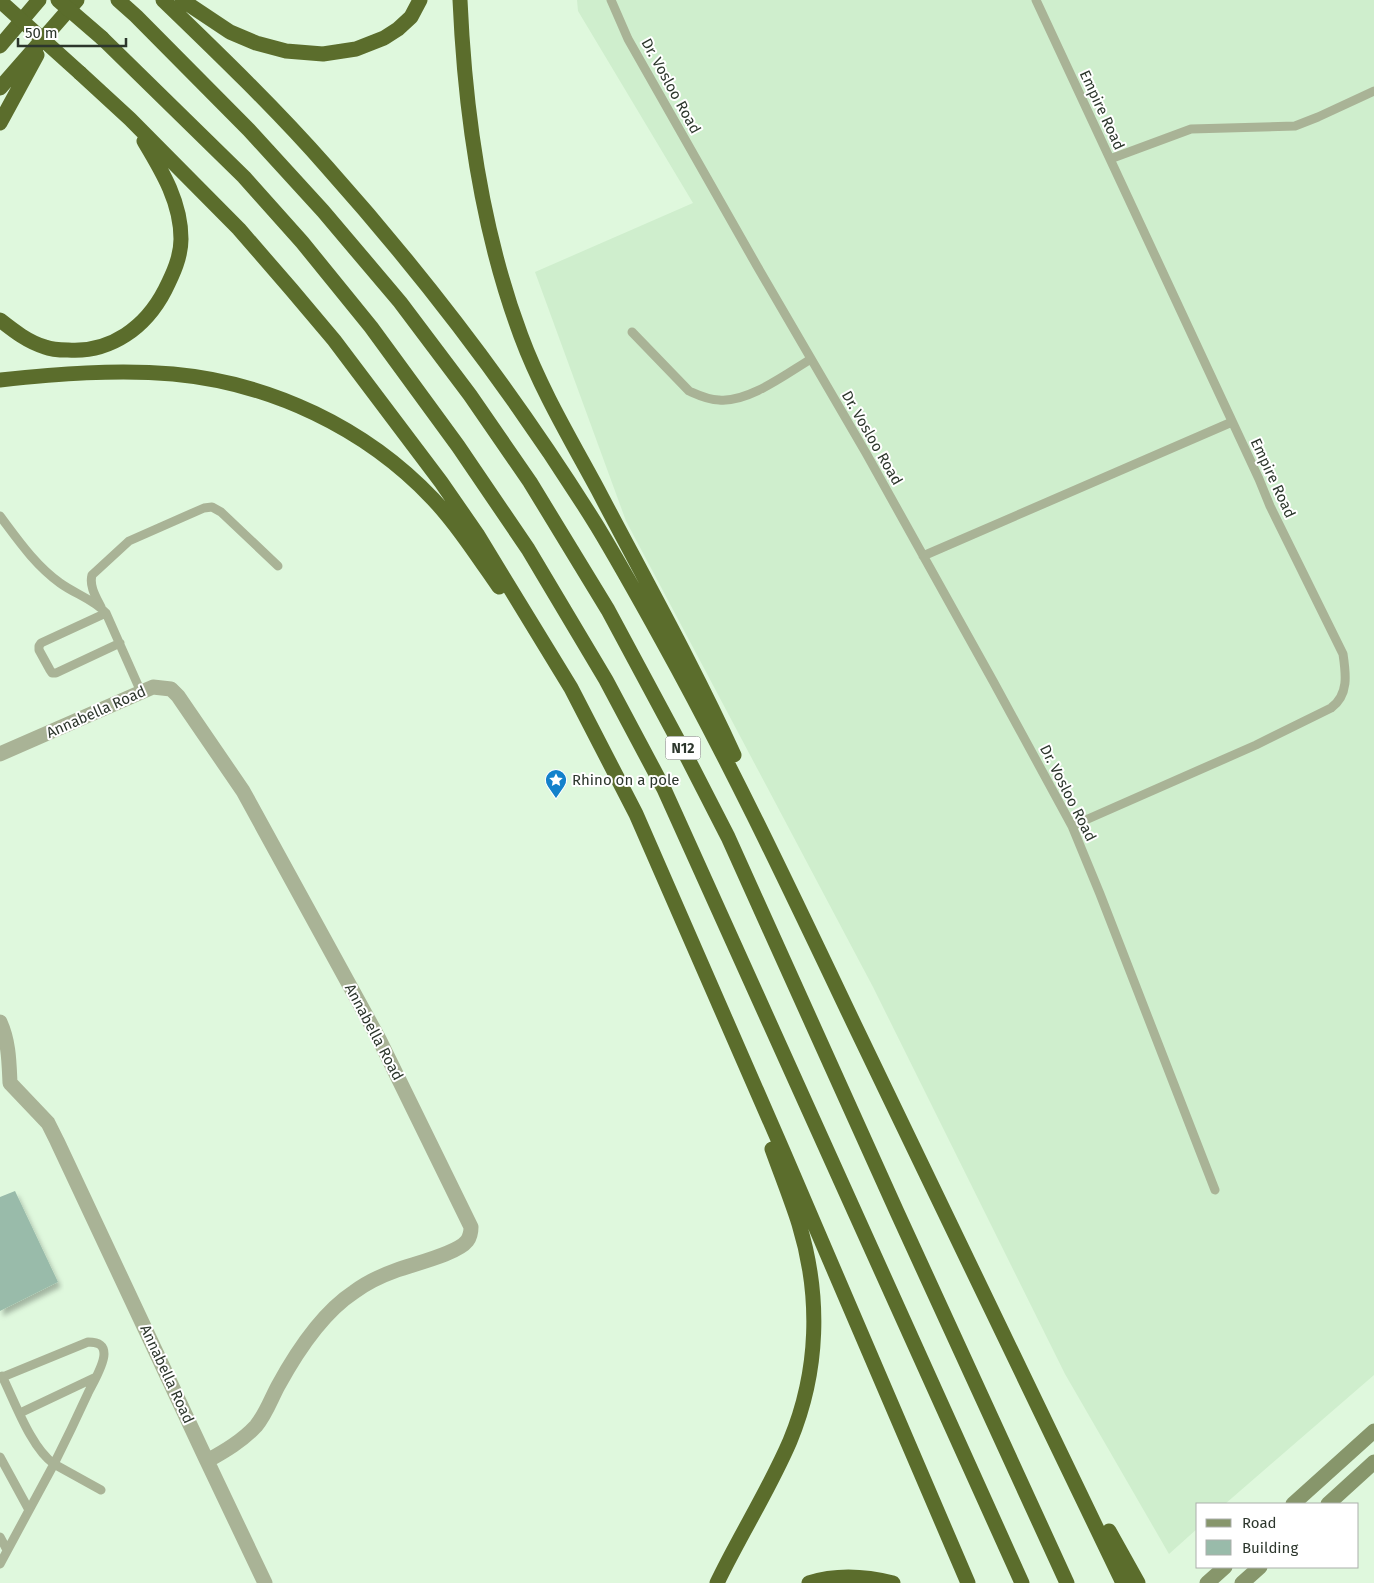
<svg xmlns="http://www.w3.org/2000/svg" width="1374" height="1583" viewBox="0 0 1374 1583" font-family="'Fira Sans',sans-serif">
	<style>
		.built { fill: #cfeecd }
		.building { fill: #9ba; filter: url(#shadow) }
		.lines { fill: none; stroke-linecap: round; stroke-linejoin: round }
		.service { stroke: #a9b396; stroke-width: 9 }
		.minor { stroke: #a9b396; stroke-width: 15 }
		.secondary { stroke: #87966b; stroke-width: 15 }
		.motorway { stroke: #5b6d2c; stroke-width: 15 }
		.motorway-bridge { stroke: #5b6d2c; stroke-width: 15 }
		.labels { text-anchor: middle; stroke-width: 4; stroke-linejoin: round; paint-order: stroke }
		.shield { fill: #fff; stroke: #6b726b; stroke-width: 1 }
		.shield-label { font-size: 14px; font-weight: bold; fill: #2c362c }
		.street-label { font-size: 15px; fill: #2c362c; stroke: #fff }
		.poi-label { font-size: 15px; fill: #2c362c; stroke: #fff; text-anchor: start }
	</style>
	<defs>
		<filter id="shadow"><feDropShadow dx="3" dy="5" stdDeviation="2.5" flood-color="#0004"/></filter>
	</defs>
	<rect width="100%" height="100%" fill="#dff8dd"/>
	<path class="built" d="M577 0H1374V1375L1225 1504H1198V1528L1169 1554 1065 1374 873 987 626 521 535 272 693 203 578 11Z"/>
	<path class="building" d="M15 1191 58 1282 0 1311V1197Z"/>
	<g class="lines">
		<path class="service" d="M611 0 628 39 757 266 866 453 993 681 1072 826 1100 894 1215 1190
			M1036 0 1259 479 1270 506 1343 654C1346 674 1349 695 1331 708L1256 745 1072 826
			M1110 159 1191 129 1295 126 1318 117 1374 91
			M632 332 689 391C698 395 708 400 719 400 748 403 786 374 811 359
			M0 516C18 540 35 565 60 583 75 594 93 599 106 613L141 692
			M923 556 1232 422
			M101 607C96 597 89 586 92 575L129 541 204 508 212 507 221 512 278 566
			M106 613 41 643 39 646V650L50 670 52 673H56L120 643
			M0 1378 88 1342C97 1342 104 1344 104 1354 104 1365 93 1383 88 1393 77 1417 66 1440 54 1464L101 1490
			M20 1413 96 1377
			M0 1457 29 1510
			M0 1537 7 1550
			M0 1564 54 1464C31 1448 15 1402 2 1376"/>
		<path class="minor" d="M0 754 153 687 171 689 178 696 243 791 379 1039 471 1227C471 1232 470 1237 467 1241 457 1254 413 1264 397 1270 383 1275 366 1283 354 1292 322 1313 296 1353 278 1386 271 1399 266 1414 256 1426 242 1441 225 1451 207 1461L265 1583
			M0 1022C9 1042 9 1062 10 1083L48 1123 57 1141 207 1461"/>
		<path class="secondary" d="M1293 1504 1374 1431
			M1328 1504 1374 1462
			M1207 1583 1225 1567
			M1242 1583 1260 1567"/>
		<path class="motorway" d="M118 0 136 16 249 130 323 211 400 302 470 395 530 482 608 610 688 759 728 837 897 1212 1067 1583
			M163 0C219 54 276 109 327 167 427 279 518 399 597 526 620 564 641 602 662 640 732 766 793 896 855 1026 943 1212 1034 1397 1123 1583
			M182 0 230 32 256 43 286 51 323 54 356 49 384 38 398 29 411 17 420 0
			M460 0C465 114 481 229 521 336 541 390 571 440 598 490 644 578 693 665 734 755
			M102 38 244 177 302 242 371 327 458 446 528 549 606 680 664 789 1022 1583
			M0 46 39 0
			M80 73 130 119 239 229 291 289 334 340 441 482 477 534 571 688 636 814 783 1151 968 1583
			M0 88 77 0
			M0 123 37 55
			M0 320C14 331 28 342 45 347 52 350 61 350 68 350 111 353 146 327 165 290 173 274 181 257 181 239 181 202 162 171 144 141
			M0 380C57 374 116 369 173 374 271 383 366 428 433 499 458 526 478 557 499 587
			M1109 1531 1138 1583
			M717 1583C740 1535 769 1490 790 1441 819 1371 821 1296 799 1224 791 1199 781 1174 772 1149
			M809 1583C837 1574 865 1576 893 1583"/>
		<path class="motorway-bridge" d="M58 0 102 38
			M0 1 80 73"/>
	</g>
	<defs>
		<g id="sight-pin" transform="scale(1.125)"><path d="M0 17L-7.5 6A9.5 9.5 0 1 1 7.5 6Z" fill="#1381cb" stroke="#fff"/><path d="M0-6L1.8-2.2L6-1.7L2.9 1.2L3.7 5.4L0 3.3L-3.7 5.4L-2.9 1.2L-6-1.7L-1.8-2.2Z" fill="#fff"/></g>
	</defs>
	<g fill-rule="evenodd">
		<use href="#sight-pin" x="556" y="780"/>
	</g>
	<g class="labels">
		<rect class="shield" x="665.5" y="736.5" width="35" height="23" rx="4"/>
		<g class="shield-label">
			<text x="683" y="753">N12</text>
		</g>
		<g class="street-label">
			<text transform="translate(671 86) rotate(61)" y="5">Dr. Vosloo Road</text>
			<text transform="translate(1102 110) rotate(65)" y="5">Empire Road</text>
			<text transform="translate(872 438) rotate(60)" y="5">Dr. Vosloo Road</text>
			<text transform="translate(1273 478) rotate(65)" y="5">Empire Road</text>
			<text transform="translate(96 712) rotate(-24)" y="5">Annabella Road</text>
			<text transform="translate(1068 793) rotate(63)" y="5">Dr. Vosloo Road</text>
			<text transform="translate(374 1032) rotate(62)" y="5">Annabella Road</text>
			<text transform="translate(167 1374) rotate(65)" y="5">Annabella Road</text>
		</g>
		<g class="poi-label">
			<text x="572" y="785">Rhino on a pole</text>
		</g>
	</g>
	<rect x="1196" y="1503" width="162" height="65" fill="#ffffff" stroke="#abafab"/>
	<rect x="1206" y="1519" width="25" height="8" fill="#87966b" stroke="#abafab"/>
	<text x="1242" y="1528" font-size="15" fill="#2c362c">Road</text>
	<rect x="1206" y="1540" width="25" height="15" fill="#99bbaa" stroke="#abafab"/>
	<text x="1242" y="1553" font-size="15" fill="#2c362c">Building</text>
	<path d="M18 38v8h108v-8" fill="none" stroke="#2c362c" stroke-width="2.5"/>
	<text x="25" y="38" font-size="15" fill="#2c362c" stroke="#ffffff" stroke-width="4" paint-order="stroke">50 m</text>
</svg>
